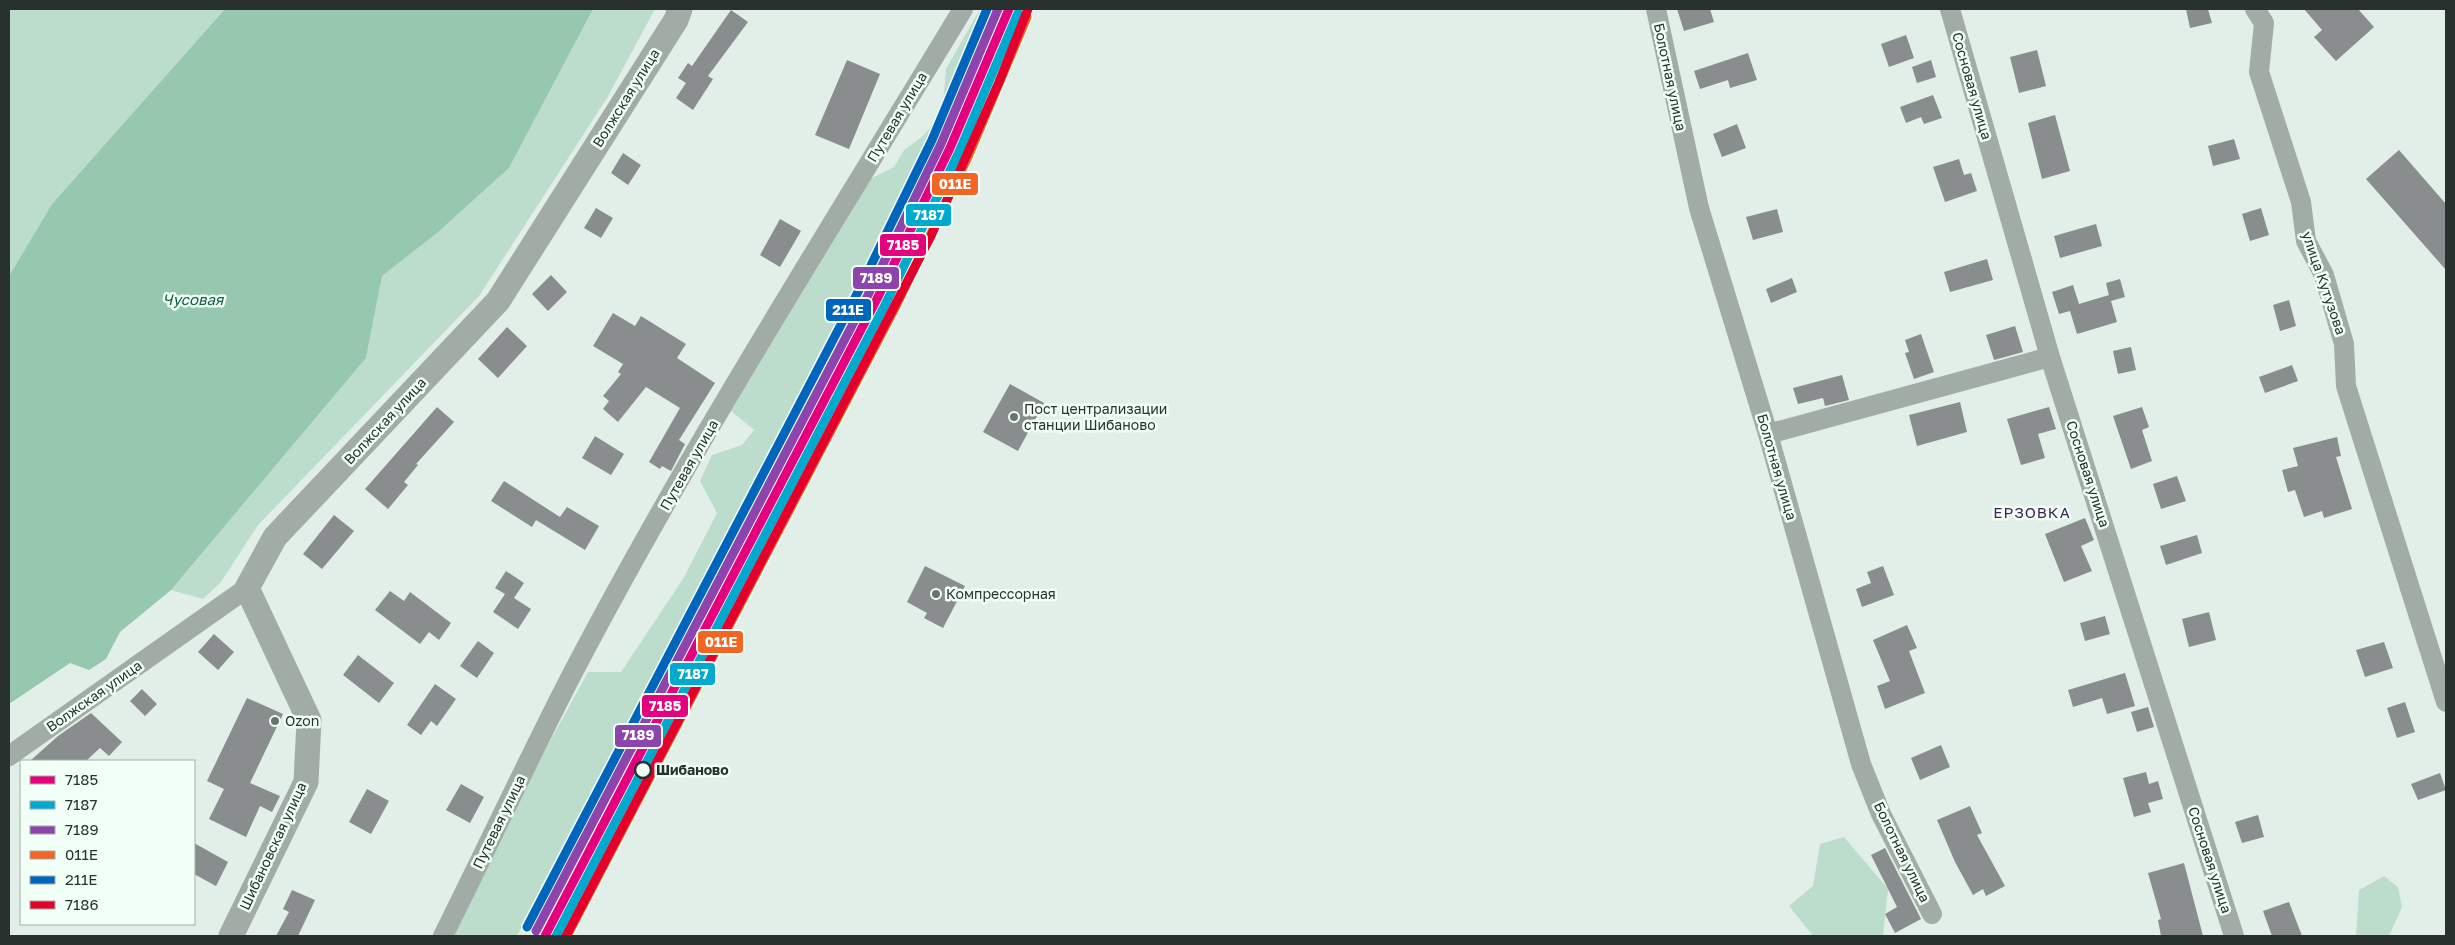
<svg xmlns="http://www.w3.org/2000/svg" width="2455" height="945" viewBox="0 0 2455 945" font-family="'Golos Text',sans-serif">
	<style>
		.green { fill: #bcddcc }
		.water { fill: #96c7af }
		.building { fill: #898d8d }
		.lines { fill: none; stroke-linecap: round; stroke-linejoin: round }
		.minor { stroke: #a2aca7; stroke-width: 20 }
		.tertiary { stroke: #a2aca7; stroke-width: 25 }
		.rail-1-casing { stroke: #f1fff7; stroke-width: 12 }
		.rail-2-casing { stroke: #f1fff7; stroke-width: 12 }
		.rail-3-casing { stroke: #f1fff7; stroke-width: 12 }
		.rail-4-casing { stroke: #f1fff7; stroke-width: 12 }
		.rail-5-casing { stroke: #f1fff7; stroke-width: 12 }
		.rail-6-casing { stroke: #f1fff7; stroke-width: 12 }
		.rail-1 { stroke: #e5007d; stroke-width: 9 }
		.rail-2 { stroke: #00a9ce; stroke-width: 9 }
		.rail-3 { stroke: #8e44ad; stroke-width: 9 }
		.rail-4 { stroke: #f26522; stroke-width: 9 }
		.rail-5 { stroke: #0065bd; stroke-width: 9 }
		.rail-6 { stroke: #e4002b; stroke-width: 9 }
		.poi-dot { fill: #69746e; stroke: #f1fff7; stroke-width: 2 }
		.stop-dot { fill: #f1fff7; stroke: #28312d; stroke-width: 2.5 }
		.labels { text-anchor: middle; stroke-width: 5; stroke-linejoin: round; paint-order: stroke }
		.street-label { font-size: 14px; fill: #28312d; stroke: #f1fff7 }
		.poi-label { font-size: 14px; fill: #28312d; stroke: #f1fff7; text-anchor: start }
		.stop-label { font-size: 14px; font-weight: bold; fill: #28312d; stroke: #f1fff7; text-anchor: start }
		.water-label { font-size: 15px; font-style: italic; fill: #126244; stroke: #f1fff7 }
		.neighbourhood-label { font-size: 15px; letter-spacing: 1px; fill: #40225a; stroke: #f1fff7 }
		.line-badge { stroke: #f1fff7; stroke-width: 2 }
		.badge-label { font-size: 14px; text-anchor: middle; font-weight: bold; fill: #fff }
	</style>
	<rect width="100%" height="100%" fill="#e2efe8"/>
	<path class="green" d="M9 9H225L52 204 9 276Z
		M593 9H655L607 98 479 296 258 525 221 582 203 599 171 590 366 358 382 276 437 233 509 168Z
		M980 9H995L936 155 757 478 517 936H451L502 829 588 672H621L683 579 717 513 700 481 712 455 742 445 754 430 731 411 798 294 870 179 894 167 904 150 923 136 942 114 946 69Z
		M1844 837 1888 889 1883 936H1813L1789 906 1813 886 1820 844Z
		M2384 876 2398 887 2402 907 2389 936H2356L2359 890Z"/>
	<path class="water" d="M225 9H593L509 168 437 233 382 276 366 358 171 590 120 632 106 659 89 670 70 663 9 704V276L52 204Z"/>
	<path class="building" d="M1677 9H1710L1714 22 1684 31Z
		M2186 9H2208L2212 23 2190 28Z
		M2304 9H2358L2374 27 2336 61 2314 37 2322 30Z
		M731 10 748 22 708 76 713 79 693 110 676 98 686 83 678 78 688 63 692 66Z
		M1906 35 1914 58 1889 67 1881 44Z
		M2037 50 2046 86 2019 93 2010 57Z
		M1748 53 1757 80 1730 88 1728 80 1700 89 1694 71Z
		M847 60 880 74 849 149 815 135Z
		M1931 60 1936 77 1917 83 1912 67Z
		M1933 95 1942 118 1924 124 1921 117 1906 123 1900 107Z
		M2055 115 2070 171 2042 179 2028 123Z
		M1737 124 1746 148 1722 157 1713 134Z
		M2234 139 2240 159 2213 166 2208 146Z
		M2399 150 2446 204V270L2366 179Z
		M623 153 641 165 628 185 611 173Z
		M1959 159 1964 175 1971 173 1977 191 1945 202 1933 167Z
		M596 208 613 218 601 238 584 228Z
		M2261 208 2269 235 2250 241 2242 214Z
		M1777 209 1783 232 1753 240 1746 217Z
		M780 219 801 231 780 267 760 255Z
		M2096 224 2102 246 2060 258 2054 236Z
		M1987 259 1993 280 1950 292 1944 272Z
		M551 275 567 292 548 311 532 294Z
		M1792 278 1797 292 1771 303 1766 289Z
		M2120 279 2125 297 2111 301 2117 322 2077 334 2070 311 2059 314 2052 292 2073 285 2079 304 2109 295 2110 300 2106 283Z
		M2289 300 2296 326 2280 331 2273 305Z
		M613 313 635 326 641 316 686 344 677 358 715 383 679 440 685 444 671 471 662 466 660 469 649 462 680 408 646 387 618 422 603 409 609 401 603 396 621 374 618 372 623 364 593 346Z
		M2015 326 2023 352 1994 360 1986 335Z
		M507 327 527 346 498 378 478 359Z
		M1921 334 1934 372 1914 379 1905 353 1909 352 1905 340Z
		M2131 347 2136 370 2118 374 2113 351Z
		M2292 365 2298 381 2265 393 2259 377Z
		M1842 375 1849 400 1825 406 1823 398 1798 404 1793 388Z
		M1010 384 1044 403 1018 451 983 432Z
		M1960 402 1967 432 1917 446 1909 415Z
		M437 407 454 422 416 464 418 465 404 482 408 485 388 509 365 489Z
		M2049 407 2056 429 2038 434 2045 458 2021 465 2007 419Z
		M2142 407 2149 427 2142 430 2152 461 2131 469 2113 416Z
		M595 436 624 454 611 475 582 458Z
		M2337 437 2341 456 2336 457 2352 509 2324 518 2322 511 2304 517 2295 490 2288 492 2282 470 2298 466 2293 448Z
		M2177 476 2186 501 2161 509 2153 484Z
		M504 481 560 517 567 507 599 526 585 550 536 520 532 527 491 501Z
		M334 515 354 531 322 569 303 554Z
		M2085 518 2094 540 2081 546 2092 571 2064 582 2045 534Z
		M2197 535 2202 553 2166 565 2160 546Z
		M925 566 965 586 943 628 924 618 927 613 907 602Z
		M1883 566 1894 595 1862 607 1856 589 1871 583 1867 572Z
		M506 571 524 583 514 598 531 609 518 629 493 612 505 594 495 588Z
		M390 591 404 601 410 592 451 623 439 640 429 632 420 644 375 610Z
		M2209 612 2216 640 2189 647 2182 619Z
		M2105 616 2110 634 2085 641 2080 623Z
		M1907 625 1917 648 1909 651 1925 693 1885 709 1877 686 1890 681 1873 640Z
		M214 634 234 652 218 670 198 652Z
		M478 641 494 653 477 678 460 666Z
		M2384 642 2393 668 2365 677 2356 650Z
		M358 655 394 683 379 703 343 675Z
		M2125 673 2135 706 2107 714 2102 698 2073 707 2068 690Z
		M435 684 456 699 437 726 431 721 421 735 407 725Z
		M142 689 157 704 145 716 130 701Z
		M247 698 283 714 250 783 280 796 272 812 260 806 246 837 209 819 224 789 207 781Z
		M2405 702 2415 732 2397 738 2387 708Z
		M2148 707 2154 727 2137 732 2131 712Z
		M91 713 122 742 109 756 100 748 86 761H30L58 736Z
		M1941 745 1950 767 1920 780 1911 758Z
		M2146 772 2149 784 2158 781 2163 799 2148 803 2151 812 2134 817 2123 778Z
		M2440 773 2446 790 2418 800 2411 784Z
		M461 784 484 797 470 823 446 810Z
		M367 789 389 801 371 834 349 822Z
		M1970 806 1982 833 1977 835 2005 886 1986 896 1983 889 1973 895 1955 862 1937 820Z
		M2258 815 2264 837 2242 843 2235 822Z
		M194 843 228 862 216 886 194 874Z
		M1885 848 1921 919 1895 933 1885 914 1897 907 1871 855Z
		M2184 863 2203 936H2161L2158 920 2161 919 2148 873Z
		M292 890 315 900 298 936H276L289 912 283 909Z
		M2289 902 2302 936H2272L2263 911Z"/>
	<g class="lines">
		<path class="minor" d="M1656 9 1699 208 1768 434 1861 764 1881 814 1932 914
			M1950 9 2050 357 2234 936
			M2255 9 2264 23 2259 72 2301 202 2306 241 2324 275 2344 344 2346 386 2446 702
			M1768 434 2050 357
			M9 756 247 588
			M443 936C485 852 525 766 568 682 688 451 829 231 963 9"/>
		<path class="tertiary" d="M231 936 306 782 309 720 247 588 275 537 498 301 676 20 680 9"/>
		<g class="rail-1-casing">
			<path id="rail-1" d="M545 936 877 299 950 148 1009 9"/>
		</g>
		<g class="rail-2-casing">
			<path id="rail-2" d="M556 936 886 303 959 152 1018 13"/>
		</g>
		<g class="rail-3-casing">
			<path id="rail-3" d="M536 931 868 295 941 144 998 9"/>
		</g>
		<g class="rail-4-casing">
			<path id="rail-4" d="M567 936 895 308 968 157 1027 17"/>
		</g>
		<g class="rail-5-casing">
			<path id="rail-5" d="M527 927 859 290 932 140 987 9"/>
		</g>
		<g class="rail-6-casing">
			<path id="rail-6" d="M566 936 931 236 999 82 1028 9"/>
		</g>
		<use href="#rail-1" class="rail-1"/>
		<use href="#rail-2" class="rail-2"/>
		<use href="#rail-3" class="rail-3"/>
		<use href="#rail-4" class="rail-4"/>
		<use href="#rail-5" class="rail-5"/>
		<use href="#rail-6" class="rail-6"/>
	</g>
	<g class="poi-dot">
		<circle cx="1014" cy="417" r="5"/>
		<circle cx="936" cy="594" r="5"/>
		<circle cx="275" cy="721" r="5"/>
	</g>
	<circle class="stop-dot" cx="643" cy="770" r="8"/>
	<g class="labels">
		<g class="street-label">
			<text transform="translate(1670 77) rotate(78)" y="5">Болотная улица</text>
			<text transform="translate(1972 86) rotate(74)" y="5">Сосновая улица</text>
			<text transform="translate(626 98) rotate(-58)" y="5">Волжская улица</text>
			<text transform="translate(897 117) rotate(-59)" y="5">Путевая улица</text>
			<text transform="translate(2324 283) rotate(71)" y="5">улица Кутузова</text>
			<text transform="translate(385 421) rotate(-47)" y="5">Волжская улица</text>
			<text transform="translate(689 465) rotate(-60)" y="5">Путевая улица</text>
			<text transform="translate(1777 467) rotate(74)" y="5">Болотная улица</text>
			<text transform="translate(2088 474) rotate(72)" y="5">Сосновая улица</text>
			<text transform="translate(94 696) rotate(-35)" y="5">Волжская улица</text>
			<text transform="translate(499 822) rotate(-64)" y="5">Путевая улица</text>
			<text transform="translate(273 846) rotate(-65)" y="5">Шибановская улица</text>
			<text transform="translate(1902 852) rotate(64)" y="5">Болотная улица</text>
			<text transform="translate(2210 860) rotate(72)" y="5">Сосновая улица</text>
		</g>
		<g class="poi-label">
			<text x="1024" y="414">Пост централизации<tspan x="1024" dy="16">станции Шибаново</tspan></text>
			<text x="946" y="599">Компрессорная</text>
			<text x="285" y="726">Ozon</text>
		</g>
		<g class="stop-label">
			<text x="656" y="775">Шибаново</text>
		</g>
		<g class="water-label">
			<text x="193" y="305">Чусовая</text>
		</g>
		<g class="neighbourhood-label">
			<text x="2032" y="518">ЕРЗОВКА</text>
		</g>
	</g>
	<g class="line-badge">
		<rect x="931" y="172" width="48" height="24" rx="5" fill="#f26522"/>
		<rect x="905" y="203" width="47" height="24" rx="5" fill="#00a9ce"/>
		<rect x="879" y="233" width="48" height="24" rx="5" fill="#e5007d"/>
		<rect x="852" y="266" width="48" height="24" rx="5" fill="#8e44ad"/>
		<rect x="825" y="298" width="47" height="24" rx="5" fill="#0065bd"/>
		<rect x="697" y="630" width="47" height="24" rx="5" fill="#f26522"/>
		<rect x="669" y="662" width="47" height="24" rx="5" fill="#00a9ce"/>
		<rect x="641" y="694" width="48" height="24" rx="5" fill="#e5007d"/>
		<rect x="614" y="724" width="48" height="24" rx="5" fill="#8e44ad"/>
	</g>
	<g class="badge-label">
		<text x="955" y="189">011Е</text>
		<text x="929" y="220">7187</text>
		<text x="903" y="250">7185</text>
		<text x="876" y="283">7189</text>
		<text x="848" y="315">211Е</text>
		<text x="721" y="647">011Е</text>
		<text x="693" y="679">7187</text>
		<text x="665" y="711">7185</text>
		<text x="638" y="740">7189</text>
	</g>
	<rect width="2455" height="945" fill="none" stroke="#28312d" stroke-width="20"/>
	<rect x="20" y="760" width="175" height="165" fill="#f1fff7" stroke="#a1ada6"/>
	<rect x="30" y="776" width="25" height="8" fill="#e5007d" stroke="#a1ada6"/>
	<text x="65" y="785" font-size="15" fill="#28312d">7185</text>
	<rect x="30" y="801" width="25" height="8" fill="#00a9ce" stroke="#a1ada6"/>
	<text x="65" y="810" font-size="15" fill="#28312d">7187</text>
	<rect x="30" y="826" width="25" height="8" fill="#8e44ad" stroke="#a1ada6"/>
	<text x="65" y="835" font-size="15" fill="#28312d">7189</text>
	<rect x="30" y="851" width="25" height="8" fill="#f26522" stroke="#a1ada6"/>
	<text x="65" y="860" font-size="15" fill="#28312d">011Е</text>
	<rect x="30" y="876" width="25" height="8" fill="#0065bd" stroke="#a1ada6"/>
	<text x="65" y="885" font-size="15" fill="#28312d">211Е</text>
	<rect x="30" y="901" width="25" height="8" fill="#e4002b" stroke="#a1ada6"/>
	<text x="65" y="910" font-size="15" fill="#28312d">7186</text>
</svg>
